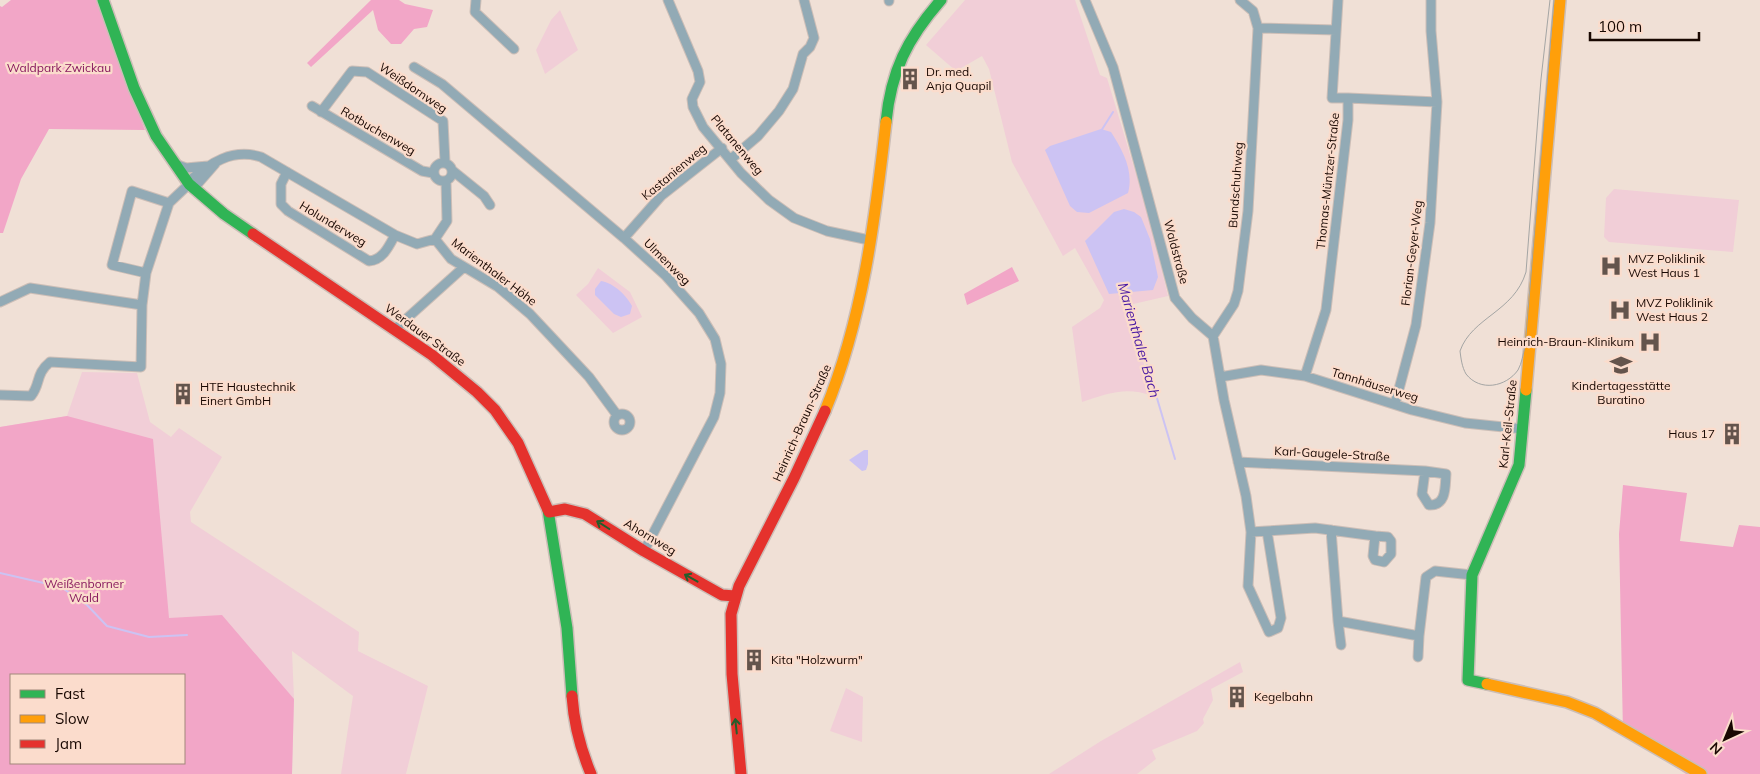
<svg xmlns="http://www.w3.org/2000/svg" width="1760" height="774" viewBox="0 0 1760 774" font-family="Mulish,sans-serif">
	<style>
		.green { fill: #f1ced7; fill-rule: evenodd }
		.forest { fill: #f2a6c7; fill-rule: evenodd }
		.water { fill: #ccc3f3 }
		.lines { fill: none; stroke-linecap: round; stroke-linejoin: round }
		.stream { stroke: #ccc3f3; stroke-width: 2 }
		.street-casing { stroke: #ccbeb7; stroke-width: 11 }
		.fast-casing { stroke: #ccbeb7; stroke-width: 14 }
		.slow-casing { stroke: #ccbeb7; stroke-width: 14 }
		.jam-casing { stroke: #ccbeb7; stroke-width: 14 }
		.street { stroke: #92aab5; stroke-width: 9 }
		.fast { stroke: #30b455; stroke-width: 11 }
		.slow { stroke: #ff9f0a; stroke-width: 11 }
		.jam { stroke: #e5322d; stroke-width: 11 }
		.tram { stroke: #a4a5a4; stroke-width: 1 }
		.oneway { stroke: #245e2c }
		.labels { text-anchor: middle; stroke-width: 4.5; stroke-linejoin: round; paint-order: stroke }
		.park-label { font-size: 12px; fill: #88195e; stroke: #fbdccc }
		.poi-label { font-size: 12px; fill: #190802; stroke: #fbdccc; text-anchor: start }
		.street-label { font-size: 12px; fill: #190802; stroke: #fbdccc }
		.water-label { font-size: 14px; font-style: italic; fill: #4717a4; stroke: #fbdccc }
	</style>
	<rect width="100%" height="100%" fill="#f0e0d6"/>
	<path class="green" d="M965 0H1075L1100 75 1107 78 1149 217 1168 296 1129 305 1152 396C1126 386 1107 394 1082 402L1072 327 1100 308 1104 300 1075 248 1063 256 1012 162 989 69 982 56 956 71 926 45Z
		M560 10 578 50 545 74 536 50 551 20Z
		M1614 189 1739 200 1733 252 1609 242 1604 237 1606 198Z
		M598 268 630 292 642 317 613 333 576 295 588 284Z
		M82 372 137 373 150 422 171 437 179 428 222 457 190 512 191 522 359 632 358 651 428 686 406 774H341L353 696 292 651 294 699 292 774H0V427L67 416ZM11 675H184V763H11Z
		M1240 662 1243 672 1211 689 1213 700 1203 719 1204 723 1197 731 1152 750 1156 759 1137 774H1049L1101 741Z
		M846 688 863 697 862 742 830 731Z"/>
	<path class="forest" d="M11 0H96L145 130 49 129 21 179 3 233H0V6L2 7Z
		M371 0H399L405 4 433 10 427 27 414 29 401 44H391L378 30 373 10 311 67 307 63Z
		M1012 267 1019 281 967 305 964 294Z
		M67 416 153 439 169 618 222 615 294 699 292 774H0V427ZM11 675H184V763H11Z
		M1623 485 1687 493 1680 541 1733 547 1739 525 1760 527V774H1686L1623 733 1619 534Z"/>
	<path class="water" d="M1101 129 1111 132C1123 151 1134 171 1128 193L1089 213 1077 212 1070 206 1045 150 1050 146Z
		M1124 209 1134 212 1141 217 1150 239 1158 277 1153 290 1109 294 1085 241 1114 212Z
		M601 281C614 283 627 296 632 306L630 314 621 317 614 314 595 295V289Z
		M864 450H868V464L866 470 862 471 849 460Z"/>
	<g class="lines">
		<path class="stream" d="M1101 131 1113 112
			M1126 294 1127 307 1138 334 1175 459
			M0 573 61 587 87 605 107 626 149 637 187 635"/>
		<g class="street-casing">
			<path id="street" d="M476 0 475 12 514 49
				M668 0 698 71 700 82 692 99 693 107 703 127 741 173 769 200 794 218 827 231 869 240
				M889 0V1
				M1085 0 1113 67 1175 298 1192 318 1213 336 1224 400 1246 496 1251 532 1248 586 1269 632 1278 628 1281 618 1267 531 1251 532
				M1258 28 1336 30
				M414 67 442 84 624 238 666 276 699 313 715 339 721 364 720 393 714 417 644 551
				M1348 98 1437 102
				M312 106 422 171 433 173
				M321 112 352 71 367 72 443 121 445 162
				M731 159 758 136 779 111 793 89 803 54 810 47 814 38 804 0
				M434 172a9 9 0 1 1 18 0a9 9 0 1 1-18 0Z
				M175 164 186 168 208 166
				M453 171 484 196 490 205
				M287 172 281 184V204L288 211 369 261C383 260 389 246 395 235
				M188 182C210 163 232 148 261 157L395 235 417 244 435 239 447 221 446 181
				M194 188 215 164
				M624 238 661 196 722 148
				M435 239 451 259 498 287 530 314 589 377 617 415
				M146 273 112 265 132 191 169 203
				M0 302 30 288 142 305
				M395 329 464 267
				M1213 336 1234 304 1238 291 1248 211 1258 28 1253 11 1240 0
				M1305 376 1326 310 1348 120V98H1332L1338 0
				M1220 377 1261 370 1305 376 1412 410 1465 423 1523 429
				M0 395 31 396C41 384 35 374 50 362L141 367 142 305 146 273 169 203 189 184
				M1395 404 1416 325 1430 223 1437 102 1431 31V0
				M614 422a8 8 0 1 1 16 0a8 8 0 1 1-16 0Z
				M1238 462 1425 471 1446 474C1445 486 1447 506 1429 505L1422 494 1425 471
				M1331 530 1338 621 1419 636 1426 577 1435 571 1472 575
				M1267 531 1315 528 1375 536 1373 556 1375 560 1384 562 1391 554V541L1388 537 1375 536
				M1338 621 1341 645
				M1418 657 1419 636"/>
		</g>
		<g class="fast-casing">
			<path id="fast" d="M103 0 134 88 156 136 189 184 224 214 253 234
				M886 122C891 71 907 39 941 0
				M548 510 567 628 572 696
				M1487 684 1468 680 1472 575 1519 465 1526 390"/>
		</g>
		<g class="slow-casing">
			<path id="slow" d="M1526 390 1560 0
				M825 411C863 319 875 220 886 122
				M1487 684 1567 702 1595 713 1701 774"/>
		</g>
		<g class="jam-casing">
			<path id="jam" d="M253 234 432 355 477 392 495 410 518 443 548 510
				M549 512 565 509 585 514 644 551 722 595 735 596
				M572 696C574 724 580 748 591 774
				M741 774 732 674 731 614 739 586 794 478 825 411"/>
		</g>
		<use href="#street" class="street"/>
		<use href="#fast" class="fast"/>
		<use href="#slow" class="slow"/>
		<use href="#jam" class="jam"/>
		<path class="tram" d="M1550 0 1541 79 1526 272C1514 312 1472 317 1460 351 1461 359 1462 367 1466 374 1480 392 1506 387 1518 370 1522 363 1523 354 1525 347L1554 0"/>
	</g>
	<defs><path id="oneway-shaft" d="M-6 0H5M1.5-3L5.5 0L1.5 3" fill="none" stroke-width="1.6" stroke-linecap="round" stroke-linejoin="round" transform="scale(1.25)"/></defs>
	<g class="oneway">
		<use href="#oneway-shaft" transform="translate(603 525) rotate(-148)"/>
		<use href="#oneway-shaft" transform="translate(691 578) rotate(-151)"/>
		<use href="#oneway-shaft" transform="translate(736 726) rotate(-96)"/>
	</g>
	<defs>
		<g id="building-bare" transform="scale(1.725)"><path d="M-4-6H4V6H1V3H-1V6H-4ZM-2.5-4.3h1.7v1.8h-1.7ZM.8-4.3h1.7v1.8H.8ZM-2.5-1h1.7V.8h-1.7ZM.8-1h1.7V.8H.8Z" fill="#64544c" stroke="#fbdccc" stroke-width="2.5" paint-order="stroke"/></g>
		<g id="hospital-bare" transform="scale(1.725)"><path d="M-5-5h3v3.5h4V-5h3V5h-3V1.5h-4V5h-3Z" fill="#64544c" stroke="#fbdccc" stroke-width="2.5" paint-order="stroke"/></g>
		<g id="school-bare" transform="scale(1.725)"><path d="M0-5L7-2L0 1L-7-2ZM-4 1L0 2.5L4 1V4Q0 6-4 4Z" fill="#64544c" stroke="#fbdccc" stroke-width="2.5" paint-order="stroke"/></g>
	</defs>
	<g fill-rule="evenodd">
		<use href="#building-bare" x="910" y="79"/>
		<use href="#hospital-bare" x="1611" y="266"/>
		<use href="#hospital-bare" x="1620" y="310"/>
		<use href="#hospital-bare" x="1650" y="342"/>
		<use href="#school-bare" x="1621" y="365"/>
		<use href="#building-bare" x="183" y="394"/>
		<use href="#building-bare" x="1732" y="434"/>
		<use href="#building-bare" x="754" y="660"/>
		<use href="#building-bare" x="1237" y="697"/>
	</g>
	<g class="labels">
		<g class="park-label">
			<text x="59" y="72">Waldpark Zwickau</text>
			<text x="84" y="588">Weißenborner<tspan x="84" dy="14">Wald</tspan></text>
		</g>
		<g class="poi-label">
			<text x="926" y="76">Dr. med.<tspan x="926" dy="14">Anja Quapil</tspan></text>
			<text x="1628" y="263">MVZ Poliklinik<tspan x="1628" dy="14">West Haus 1</tspan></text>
			<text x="1636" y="307">MVZ Poliklinik<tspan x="1636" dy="14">West Haus 2</tspan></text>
			<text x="1634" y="346" text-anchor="end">Heinrich-Braun-Klinikum</text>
			<text x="1621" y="390" text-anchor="middle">Kindertagesstätte<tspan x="1621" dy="14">Buratino</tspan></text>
			<text x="200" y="391">HTE Haustechnik<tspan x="200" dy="14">Einert GmbH</tspan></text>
			<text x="1715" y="438" text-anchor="end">Haus 17</text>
			<text x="771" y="664">Kita "Holzwurm"</text>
			<text x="1254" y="701">Kegelbahn</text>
		</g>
		<g class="street-label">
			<text transform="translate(413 88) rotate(34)" y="4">Weißdornweg</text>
			<text transform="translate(378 131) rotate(30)" y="4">Rotbuchenweg</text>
			<text transform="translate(737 145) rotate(50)" y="4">Platanenweg</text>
			<text transform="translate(674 172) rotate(-40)" y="4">Kastanienweg</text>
			<text transform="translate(1328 181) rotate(-84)" y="4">Thomas-Müntzer-Straße</text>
			<text transform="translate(1236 185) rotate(-86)" y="4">Bundschuhweg</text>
			<text transform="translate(333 224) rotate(31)" y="4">Holunderweg</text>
			<text transform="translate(1176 252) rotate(75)" y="4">Waldstraße</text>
			<text transform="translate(1412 253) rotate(-83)" y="4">Florian-Geyer-Weg</text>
			<text transform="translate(667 262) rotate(45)" y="4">Ulmenweg</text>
			<text transform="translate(494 272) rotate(37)" y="4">Marienthaler Höhe</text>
			<text transform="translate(425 335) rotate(36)" y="4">Werdauer Straße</text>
			<text transform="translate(1375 385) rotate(17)" y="4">Tannhäuserweg</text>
			<text transform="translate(802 423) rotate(-66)" y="4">Heinrich-Braun-Straße</text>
			<text transform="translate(1508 424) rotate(-84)" y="4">Karl-Keil-Straße</text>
			<text transform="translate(1332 454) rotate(3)" y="4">Karl-Gaugele-Straße</text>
			<text transform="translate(650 537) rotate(31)" y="4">Ahornweg</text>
		</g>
		<g class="water-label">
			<text transform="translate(1139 340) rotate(74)" y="5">Marienthaler Bach</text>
		</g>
	</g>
	<rect x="10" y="674" width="175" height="90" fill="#fbdccc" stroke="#a1877b"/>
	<rect x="20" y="690" width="25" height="8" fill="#30b455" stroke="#a1877b"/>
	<text x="55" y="699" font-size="15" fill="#190802">Fast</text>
	<rect x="20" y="715" width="25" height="8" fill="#ff9f0a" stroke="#a1877b"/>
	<text x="55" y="724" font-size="15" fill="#190802">Slow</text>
	<rect x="20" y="740" width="25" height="8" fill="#e5322d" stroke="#a1877b"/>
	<text x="55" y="749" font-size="15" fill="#190802">Jam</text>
	<g transform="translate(1725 739) rotate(224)" stroke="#fbdccc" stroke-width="4" paint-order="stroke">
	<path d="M0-4L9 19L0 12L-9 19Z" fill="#190802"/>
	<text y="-8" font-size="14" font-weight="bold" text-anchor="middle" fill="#190802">N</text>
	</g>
	<path d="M1590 32v8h109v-8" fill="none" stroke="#190802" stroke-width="2.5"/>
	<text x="1598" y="32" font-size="15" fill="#190802" stroke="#fbdccc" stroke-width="4" paint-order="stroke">100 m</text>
</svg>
